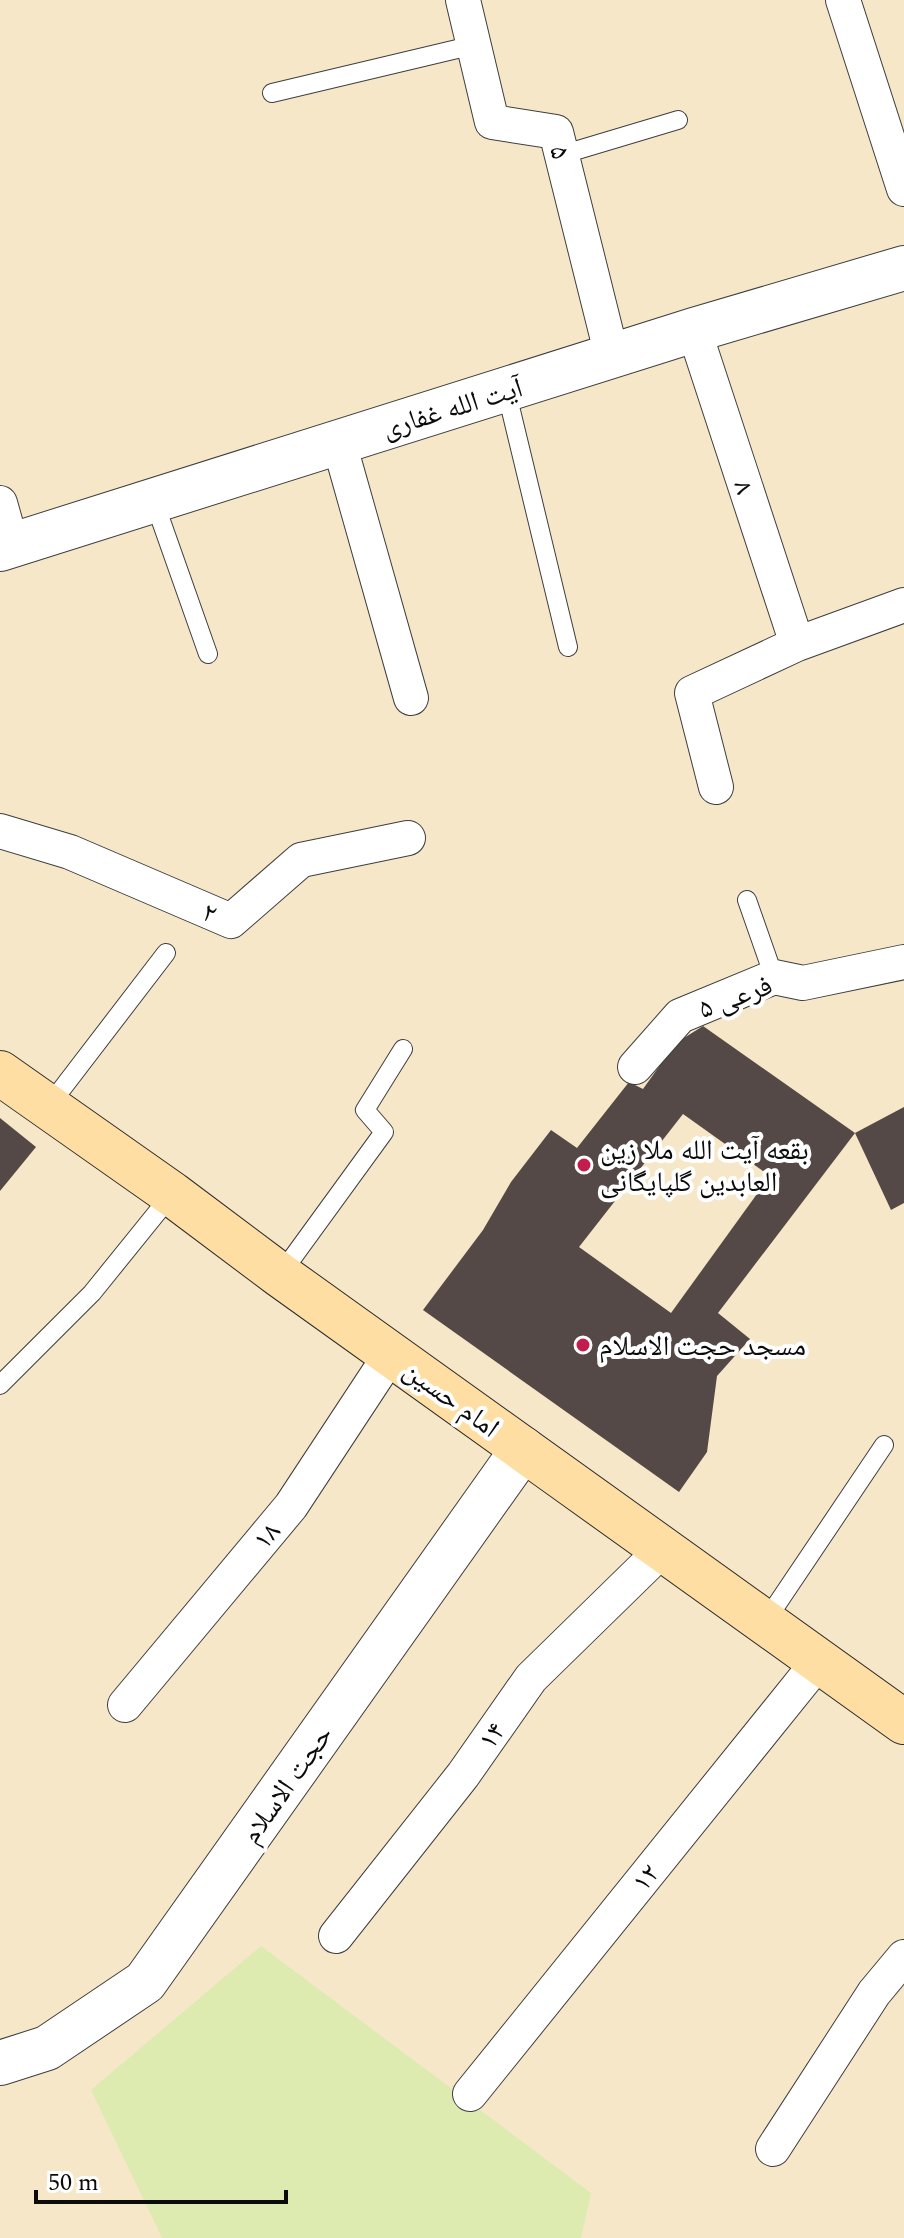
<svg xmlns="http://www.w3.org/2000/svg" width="904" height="2238" viewBox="0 0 904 2238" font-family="Spectral,'Noto Naskh Arabic',serif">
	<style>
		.farmland { fill: #f6e7c8 }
		.green { fill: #ddebb1 }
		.building { fill: #544947; fill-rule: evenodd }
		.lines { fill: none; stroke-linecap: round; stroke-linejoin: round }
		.service-casing { stroke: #3e3e3e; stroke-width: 20 }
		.minor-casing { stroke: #3e3e3e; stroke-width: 36 }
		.tertiary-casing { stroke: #3e3e3e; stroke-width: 46 }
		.secondary-casing { stroke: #2d2d2d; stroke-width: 46 }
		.service { stroke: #fff; stroke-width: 18 }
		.minor { stroke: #fff; stroke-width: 34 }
		.tertiary { stroke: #fff; stroke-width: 44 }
		.secondary { stroke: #ffdea4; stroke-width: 44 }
		.poi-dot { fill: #c11d4d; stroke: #fff; stroke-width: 3 }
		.labels { text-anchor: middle; stroke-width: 8; stroke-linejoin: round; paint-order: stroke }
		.street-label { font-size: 28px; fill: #0b0b0b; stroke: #fff }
		.poi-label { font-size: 28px; fill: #0b0b0b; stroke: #fff; text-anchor: start }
	</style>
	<rect width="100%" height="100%" fill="#fff5e9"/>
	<path class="farmland" d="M0 0H904V2238H0Z"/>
	<path class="green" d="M261 1946 591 2193 581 2238H162L91 2090Z"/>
	<path class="building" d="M703 1026 855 1133 904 1107V1203L891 1210 855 1133 718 1313 750 1339 717 1376 707 1452 679 1492 423 1310 483 1230 511 1182 551 1130 577 1148 629 1082 643 1089 676 1043ZM683 1114 770 1176 671 1313 579 1247Z
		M0 1118 36 1147 0 1191Z"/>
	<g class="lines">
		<g class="service-casing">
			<path id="service" d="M272 93 474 45
				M561 155 678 120
				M506 390 568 647
				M154 501 208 654
				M747 900 774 977
				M48 1107 166 953
				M280 1275 384 1132 365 1110 403 1049
				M0 1385 92 1293 172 1194
				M765 1622 884 1445"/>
		</g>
		<g class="minor-casing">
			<path id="minor" d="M463 0 492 122 556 132 612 356
				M843 0 904 189
				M694 330 797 644
				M339 443 411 698
				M0 503 12 546
				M716 787 692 693 797 644 904 605
				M0 831 70 852 231 921 301 860 408 838
				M635 1067 680 1016 774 977 803 983 904 962
				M125 1705 291 1506 391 1354
				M336 1936 463 1775 531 1678 663 1549
				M470 2094 819 1661
				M773 2149 874 1993 904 1957"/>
		</g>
		<g class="tertiary-casing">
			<path id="tertiary" d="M0 549 694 330 904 268
				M0 2063 47 2048 145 1982 523 1449"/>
		</g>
		<g class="secondary-casing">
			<path id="secondary" d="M0 1073 172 1194 280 1275 904 1722"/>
		</g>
		<use href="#service" class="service"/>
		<use href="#minor" class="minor"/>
		<use href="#tertiary" class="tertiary"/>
		<use href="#secondary" class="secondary"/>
	</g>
	<g class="poi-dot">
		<circle cx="584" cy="1165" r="8"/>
		<circle cx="583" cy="1345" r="8"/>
	</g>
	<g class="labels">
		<g class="street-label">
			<text transform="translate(561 152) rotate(77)" y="10">۵</text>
			<text transform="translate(452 407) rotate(-17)" y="10">آیت الله غفاری</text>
			<text transform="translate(745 487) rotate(72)" y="10">۸</text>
			<text transform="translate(210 912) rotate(23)" y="10">۲</text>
			<text transform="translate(735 996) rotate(-20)" y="10">فرعی ۵</text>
			<text transform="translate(452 1398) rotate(36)" y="10">امام حسین</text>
			<text transform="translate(266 1535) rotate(-50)" y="10">۱۸</text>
			<text transform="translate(491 1735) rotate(-55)" y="10">۱۴</text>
			<text transform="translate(286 1784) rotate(-55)" y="10">حجت الاسلام</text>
			<text transform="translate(645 1877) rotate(-51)" y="10">۱۲</text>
		</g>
		<g class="poi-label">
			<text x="600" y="1159">بقعه آیت الله ملا زین<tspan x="600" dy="32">العابدین گلپایگانی</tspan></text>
			<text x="599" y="1355">مسجد حجت الاسلام</text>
		</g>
	</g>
	<path d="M36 2190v12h250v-12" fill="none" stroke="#0b0b0b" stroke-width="4"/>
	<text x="48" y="2190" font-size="24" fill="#0b0b0b" stroke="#ffffff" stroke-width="6" paint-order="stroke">50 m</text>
</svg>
